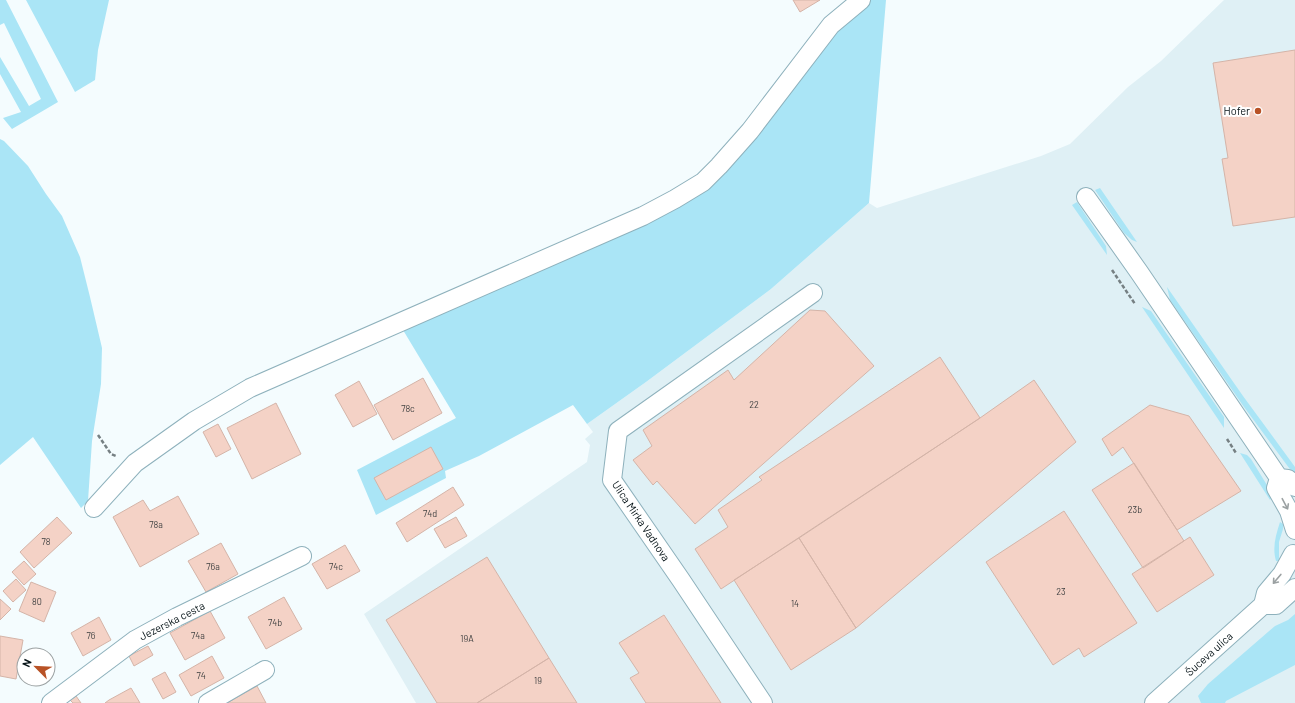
<svg xmlns="http://www.w3.org/2000/svg" width="1295" height="703" viewBox="0 0 1295 703" font-family="Barlow,sans-serif">
	<style>
		.built { fill: #dff0f5 }
		.green { fill: #aae5f6 }
		.building { fill: #f4d2c6; stroke: #d4b4a8 }
		.lines { fill: none; stroke-linecap: round; stroke-linejoin: round }
		.street-casing { stroke: #8eb1bc; stroke-width: 20 }
		.path { stroke: #768083; stroke-width: 2.5; stroke-dasharray: 4 2; stroke-linecap: butt }
		.street { stroke: #fff; stroke-width: 18 }
		.oneway { stroke: #9ba1a2 }
		.poi-dot { fill: #b85226; stroke: #fff; stroke-width: 1.5 }
		.labels { text-anchor: middle; stroke-width: 4; stroke-linejoin: round; paint-order: stroke }
		.number-label { font-size: 9px; fill: #424343 }
		.poi-label { font-size: 11px; fill: #061317; stroke: #fff; text-anchor: end }
		.street-label { font-size: 11px; fill: #061317; stroke: #fff }
	</style>
	<rect width="100%" height="100%" fill="#f4fcfe"/>
	<path class="built" d="M1224 0H1295V703H416L364 614 587 462 590 445 585 439 593 432 587 424 646 382 771 289 869 203 877 208 1041 156 1070 144 1128 87 1161 61Z"/>
	<path class="green" d="M0 0H6L58 102 12 129 3 118 21 112 0 74V57L29 106 41 99 4 23 0 25Z
		M26 0H109L98 50 95 80 75 92Z
		M871 0H886L869 203 771 289 646 382 587 424 573 405 479 456 445 471 446 478 376 515 357 470 456 418 403 330 678 203 819 52 847 21Z
		M0 139 4 141 28 166 46 194 62 216 80 257 90 297 102 348 101 384 92 441 88 501 81 508 33 437 0 465Z
		M1100 188 1137 242 1132 240 1124 233 1095 190Z
		M1077 202 1106 246 1107 255 1072 205Z
		M1167 287 1243 396 1295 467V476L1244 407 1170 300Z
		M1142 307 1151 311 1224 417V428Z
		M1240 453 1247 455 1251 459 1273 495 1270 500Z
		M1280 522 1283 524V529L1279 542V559L1278 561H1276C1272 547 1276 535 1280 522Z
		M1295 614V665L1226 701 1225 703H1201L1198 696 1208 684 1275 626 1288 620Z"/>
	<path class="building" d="M793 0H820L800 12Z
		M1295 50V217L1233 226 1222 159 1228 158 1213 63Z
		M810 310 825 311 874 366 695 524 657 481 653 485 633 460 652 446 643 430 728 370 734 380Z
		M940 357 980 418 721 589 695 549 728 527 718 510 762 480 759 477Z
		M423 378 442 413 393 440 374 405Z
		M1034 380 1076 442 856 628 799 538 980 418Z
		M359 381 377 414 353 427 335 395Z
		M276 403 301 454 252 479 227 428Z
		M1150 405 1189 416 1241 491 1177 530 1123 447 1112 456 1102 439Z
		M218 424 231 449 216 457 203 432Z
		M431 447 443 469 386 500 374 478Z
		M1134 463 1184 541 1143 568 1092 490Z
		M453 487 464 505 407 542 396 523Z
		M178 496 199 534 140 567 113 517 143 500 150 511Z
		M1064 511 1137 623 1084 657 1079 648 1053 665 986 562Z
		M57 517 72 533 34 568 20 552Z
		M456 517 467 536 445 548 434 529Z
		M1190 537 1214 575 1157 612 1132 574Z
		M799 538 856 628 791 670 734 580Z
		M221 543 238 574 206 592 188 561Z
		M345 545 360 571 327 589 312 564Z
		M487 557 549 658 477 703H437L386 620Z
		M24 561 36 574 24 585 12 572Z
		M16 579 26 590 13 602 3 591Z
		M31 582 56 592 44 622 19 611Z
		M284 597 302 629 266 649 248 617Z
		M0 599 11 609 0 620Z
		M210 611 225 638 185 660 170 633Z
		M664 615 721 703H646L630 678 639 673 619 643Z
		M99 617 111 640 83 656 71 633Z
		M0 636 23 640 16 679 0 676Z
		M148 646 153 655 134 666 129 656Z
		M212 656 224 678 191 696 179 675Z
		M549 658 577 703H477Z
		M165 672 176 692 163 699 152 679Z
		M257 686 266 703H227Z
		M131 688 140 703H105L109 700Z
		M76 696 81 703H73L70 700Z"/>
	<g class="lines">
		<g class="street-casing">
			<path id="street" d="M1086 197 1139 272 1279 478
				M1279 478 1276 488 1289 511 1295 530
				M1279 478 1288 479 1295 487
				M94 508 135 463 194 421 250 388 643 216 675 199 703 182 719 166 750 131 831 25 861 0
				M1263 605H1276L1295 588
				M51 703 135 640 177 617 302 556
				M208 703 265 670
				M763 703 681 580 612 480 618 431 813 293
				M1154 703 1263 605 1266 593 1282 574 1293 554"/>
		</g>
		<path class="path" d="M1112 270 1135 304
			M98 435 111 454 116 456
			M1227 439 1236 453"/>
		<use href="#street" class="street"/>
	</g>
	<defs><path id="oneway-shaft" d="M-6 0H5M1.5-3L5.5 0L1.5 3" fill="none" stroke-width="1.6" stroke-linecap="round" stroke-linejoin="round"/></defs>
	<g class="oneway">
		<use href="#oneway-shaft" transform="translate(1285 504) rotate(62)"/>
		<use href="#oneway-shaft" transform="translate(1277 579) rotate(130)"/>
	</g>
	<circle class="poi-dot" cx="1258" cy="111" r="4"/>
	<g class="labels">
		<g class="number-label">
			<text x="754" y="408">22</text>
			<text x="408" y="412">78c</text>
			<text x="1135" y="513">23b</text>
			<text x="430" y="517">74d</text>
			<text x="156" y="528">78a</text>
			<text x="46" y="545">78</text>
			<text x="213" y="570">76a</text>
			<text x="336" y="570">74c</text>
			<text x="1061" y="595">23</text>
			<text x="37" y="605">80</text>
			<text x="795" y="607">14</text>
			<text x="275" y="626">74b</text>
			<text x="91" y="639">76</text>
			<text x="198" y="639">74a</text>
			<text x="467" y="642">19A</text>
			<text x="201" y="679">74</text>
			<text x="538" y="684">19</text>
		</g>
		<g class="poi-label">
			<text x="1250" y="115">Hofer</text>
		</g>
		<g class="street-label">
			<text transform="translate(641 521) rotate(56)" y="4">Ulica Mirka Vadnova</text>
			<text transform="translate(172 621) rotate(-27)" y="4">Jezerska cesta</text>
			<text transform="translate(1209 654) rotate(-42)" y="4">Šuceva ulica</text>
		</g>
	</g>
	<g transform="translate(36 667) rotate(294)"><circle r="19" fill="#ffffff" stroke="#9ba1a2"/>
	<path d="M0-3L7 15L0 10L-7 15Z" fill="#b85226"/>
	<text y="-6" font-size="11" font-weight="bold" text-anchor="middle" fill="#061317">N</text>
	</g>
</svg>
